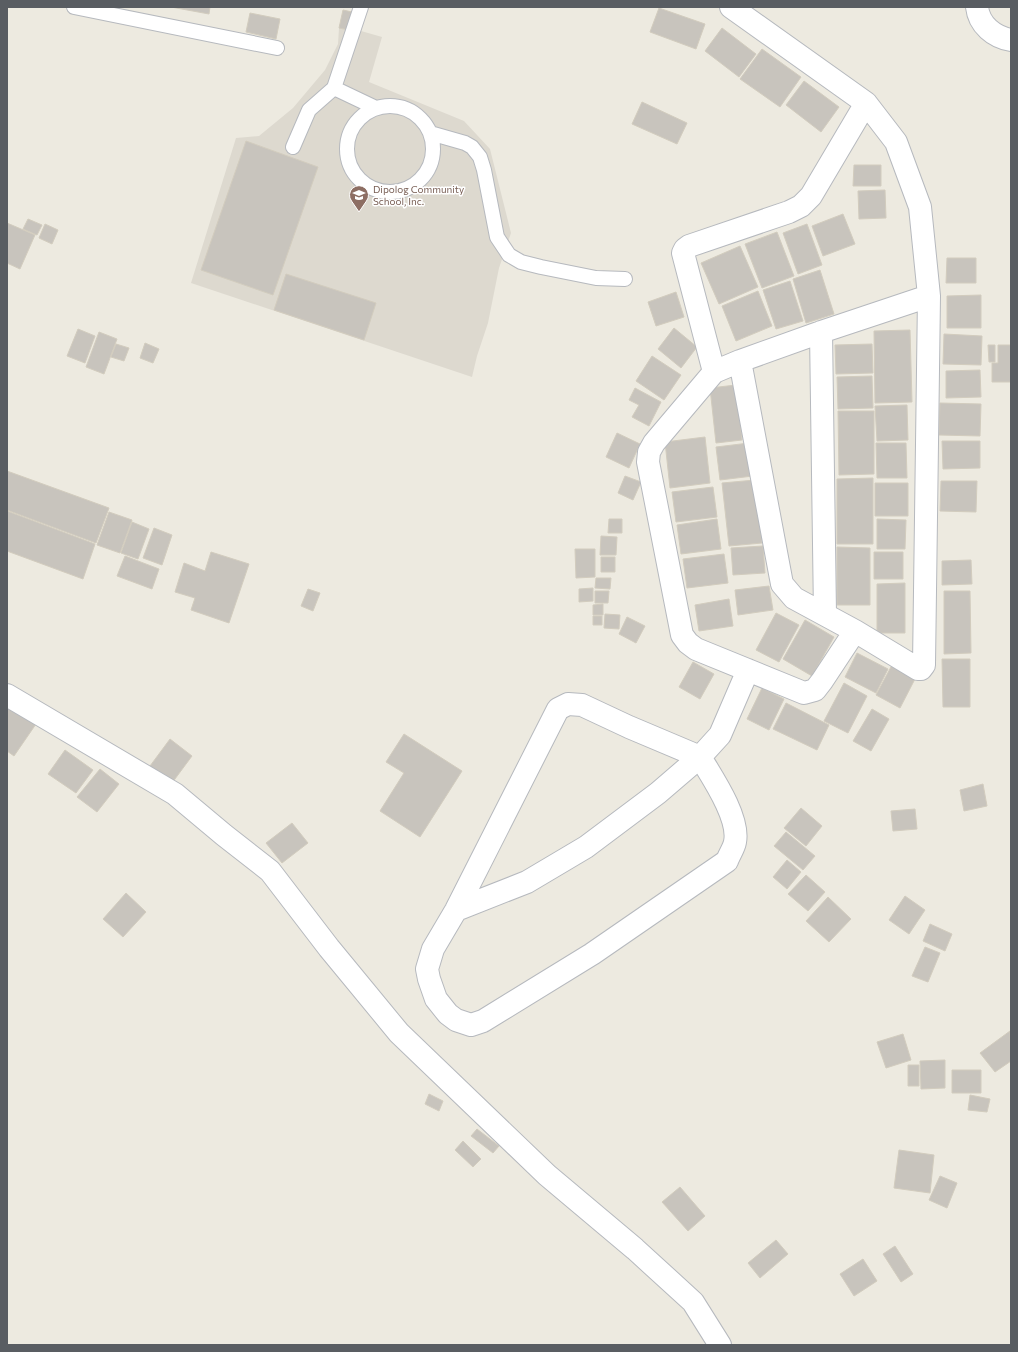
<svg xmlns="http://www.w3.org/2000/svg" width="1018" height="1352" viewBox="0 0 1018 1352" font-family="Commissioner,sans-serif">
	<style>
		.education { fill: #ddd9cf }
		.building { fill: #c8c4bd; stroke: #d2ccbe }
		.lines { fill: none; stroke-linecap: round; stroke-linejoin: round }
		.lane-casing { stroke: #b6b9be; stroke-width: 16 }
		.street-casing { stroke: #b6b9be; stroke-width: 24 }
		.lane { stroke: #fff; stroke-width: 14 }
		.street { stroke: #fff; stroke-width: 22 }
		.labels { text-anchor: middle; stroke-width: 3; stroke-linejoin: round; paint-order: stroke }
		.education-label { font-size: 10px; fill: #785e54; stroke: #fff; text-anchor: start }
	</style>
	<rect width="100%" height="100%" fill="#edeae0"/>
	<path class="education" d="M343 10 352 12 354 29 382 37 369 82 464 121 490 149 511 233 499 268 488 323 477 356 472 377 191 283 236 138 259 136 293 108 325 70 338 44 339 28Z"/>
	<path class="building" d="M171 7H210L209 14Z
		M659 8 705 24 696 49 650 32Z
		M343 10 352 12 349 30 339 28Z
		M250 13 280 19 276 39 246 32Z
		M722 28 756 54 739 77 705 51Z
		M762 49 801 77 780 107 740 79Z
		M804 81 839 107 821 132 786 105Z
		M642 102 687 123 677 144 632 124Z
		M246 141 318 167 273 295 201 270Z
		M854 165H881V186H853Z
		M885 190 886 218 859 219 858 191Z
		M843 214 855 244 823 256 812 226Z
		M28 219 42 225 37 235 23 229Z
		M7 223 35 235 20 269 7 263Z
		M45 224 58 230 52 244 39 238Z
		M807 224 822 265 798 274 783 233Z
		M777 232 794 276 762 288 745 244Z
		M740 246 758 287 719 304 701 263Z
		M947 258H976V283H946Z
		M820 270 834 314 806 323 793 279Z
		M286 274 376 303 364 340 274 310Z
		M790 281 803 321 776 329 763 290Z
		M758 291 772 326 736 341 722 306Z
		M676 292 684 317 656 326 648 302Z
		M981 295V328H947V296Z
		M674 328 697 347 681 368 658 349Z
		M78 329 95 336 85 363 67 356Z
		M910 330 912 402 875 403 874 331Z
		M99 332 117 339 104 374 86 367Z
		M944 334 982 336 981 365 943 364Z
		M145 343 159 349 153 363 140 358Z
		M116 344 129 348 124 361 111 357Z
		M872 344 873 373 836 374 835 345Z
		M988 345H995V362H989Z
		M998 345H1011V382H992V363H998Z
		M652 356 681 375 664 400 636 381Z
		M980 370 981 397 946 398V371Z
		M872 376 873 408 838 409 837 377Z
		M736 385 742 440 716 443 710 388Z
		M635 388 661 402 649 426 632 417 639 405 629 400Z
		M940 403 981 404 980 436 939 435Z
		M907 405 908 440 877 441 875 406Z
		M838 411H874V474L839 475Z
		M617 433 640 444 629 468 606 457Z
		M705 437 710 483 670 488 665 442Z
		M942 441H980V468L943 469Z
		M749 443 753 476 720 480 716 447Z
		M876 443H906L907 478H877Z
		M7 471 109 508 96 543 7 510Z
		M625 476 641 482 633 500 618 493Z
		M873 478V544H837V479Z
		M755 480 762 543 729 546 722 483Z
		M941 481H977L976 512 940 511Z
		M875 483H908V516H875Z
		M713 487 717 517 676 522 672 492Z
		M7 511 95 544 83 579 7 551Z
		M109 512 132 520 120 553 97 545Z
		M609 519H622V533H608Z
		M717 519 721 549 681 554 677 525Z
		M877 519 906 520 905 549H877Z
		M132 522 149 529 138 559 121 553Z
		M154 528 172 535 162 565 143 558Z
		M601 536 617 537 616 555H600Z
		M763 546 765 573 733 575 731 548Z
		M837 547 870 548V605H837Z
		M575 549H595V577L576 578Z
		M211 552 249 564 229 623 191 610 195 598 175 592 184 563 205 571Z
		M874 552H903V579H874Z
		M724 554 728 583 687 588 683 559Z
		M125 556 159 569 152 589 117 576Z
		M601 557H615V572H601Z
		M971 560 972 584 942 585V561Z
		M596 578H611L610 589 595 588Z
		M905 583V633H877V584Z
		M769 586 773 610 738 615 735 590Z
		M593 588V601L579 602V589Z
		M308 589 320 593 313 611 301 606Z
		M595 591H609L608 603H595Z
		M944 591H970L971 653 944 654Z
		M729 599 733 626 699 631 695 605Z
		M603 604V615H593V605Z
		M776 613 799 625 779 662 756 650Z
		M605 614 620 615 619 629 604 628Z
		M593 616H602V625H593Z
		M627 617 645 626 636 643 619 634Z
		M805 620 834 637 812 676 783 659Z
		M857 653 888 669 876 693 845 677Z
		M942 659H970V707H943Z
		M693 662 714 674 700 699 679 687Z
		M892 665 916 677 900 708 876 695Z
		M844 683 867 696 848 733 824 721Z
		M762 688 784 699 769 730 747 719Z
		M786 703 829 725 817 750 773 729Z
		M9 705 36 724 14 756 7 751V708Z
		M872 709 889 719 871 751 853 741Z
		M404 734 462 771 420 837 380 811 404 773 386 762Z
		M170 739 192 756 172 783 150 766Z
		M65 750 93 770 76 793 48 774Z
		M100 769 119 784 97 812 77 797Z
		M983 784 987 806 964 811 960 790Z
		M801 808 822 826 806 846 784 828Z
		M915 809 917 829 893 831 891 811Z
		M292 823 308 843 282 863 266 843Z
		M786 832 815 856 803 870 774 846Z
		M787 860 801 872 787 889 773 877Z
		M806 875 825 892 808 911 788 894Z
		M126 893 146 912 123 937 103 919Z
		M905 896 925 910 909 934 889 920Z
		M828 897 851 919 829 942 806 921Z
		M930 924 952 934 945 951 923 941Z
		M925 947 940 953 928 982 912 976Z
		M1010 1031 1011 1061 995 1072 980 1053Z
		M903 1034 911 1060 886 1068 877 1042Z
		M945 1060V1088L921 1089 920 1061Z
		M908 1065H919V1086H908Z
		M952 1070H981V1093H952Z
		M429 1094 443 1101 439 1111 425 1104Z
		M970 1095 990 1099 987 1112 968 1110Z
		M477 1129 499 1146 493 1153 471 1136Z
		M463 1141 481 1159 473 1167 455 1150Z
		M899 1150 934 1155 930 1193 894 1188Z
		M940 1176 957 1183 947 1208 929 1200Z
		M680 1187 705 1216 688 1231 662 1202Z
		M776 1240 788 1254 760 1278 748 1263Z
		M895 1246 913 1274 901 1282 883 1254Z
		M863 1259 877 1281 854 1296 840 1274Z"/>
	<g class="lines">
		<g class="lane-casing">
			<path id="lane" d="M74 7 277 48
				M334 88 376 108
				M347 149a43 43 0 1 1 86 0a43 43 0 1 1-86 0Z
				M430 133 465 143 472 147 480 157 484 170 497 237 509 255 521 262 541 267 596 278 625 279
				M293 147 309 110 334 88 361 7"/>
		</g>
		<g class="street-casing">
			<path id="street" d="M731 7 866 103 896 142 920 207 929 296 924 665 921 669H918L855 631 794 598 782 584 740 361
				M977 7C979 25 994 37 1011 40
				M821 332 825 614
				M714 372 683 253 685 249 689 246 789 212 801 206 811 196 866 103
				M855 631 822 681 815 690 804 693 696 649 688 643 682 635 648 462 649 452 654 443 714 372 740 361 821 332 929 296
				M7 695 175 794 224 835 270 871 329 948 399 1033 547 1175 635 1249 693 1302 720 1345
				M456 910 527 882 586 847 658 793 700 757C712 777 740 818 735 842 734 848 729 855 727 861L592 954 483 1021 471 1025 456 1020 448 1014 436 999 429 979 427 969 433 949 456 910 558 709 568 704 582 705 629 727 700 757 720 735 748 670"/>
		</g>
		<use href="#lane" class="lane"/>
		<use href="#street" class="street"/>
	</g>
	<defs>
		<g id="school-pin" transform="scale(1)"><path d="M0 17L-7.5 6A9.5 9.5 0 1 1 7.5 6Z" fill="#8d6e63" stroke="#fff"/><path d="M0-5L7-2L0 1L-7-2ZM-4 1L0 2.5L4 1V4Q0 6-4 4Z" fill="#fff"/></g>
	</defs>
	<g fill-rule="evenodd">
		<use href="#school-pin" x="359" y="195"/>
	</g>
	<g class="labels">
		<g class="education-label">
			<text x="373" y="193">Dipolog Community<tspan x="373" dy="12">School, Inc.</tspan></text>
		</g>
	</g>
	<rect width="1018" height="1352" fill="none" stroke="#595d62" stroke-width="16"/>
</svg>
